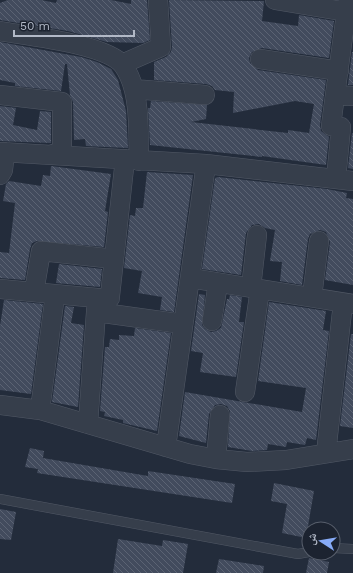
<svg xmlns="http://www.w3.org/2000/svg" width="353" height="573" viewBox="0 0 353 573" font-family="'Work Sans','Noto Naskh Arabic',sans-serif">
	<style>
		.building { fill: url(#building-back-hatch) }
		.lines { fill: none; stroke-linecap: round; stroke-linejoin: round }
		.lane-casing { stroke: #525966; stroke-width: 10 }
		.street-casing { stroke: #525966; stroke-width: 20 }
		.lane { stroke: #363e4b; stroke-width: 9 }
		.street { stroke: #363e4b; stroke-width: 19 }
	</style>
	<defs>
		<pattern id="building-back-hatch" width="6" height="6" patternUnits="userSpaceOnUse"><rect width="6" height="6" fill="#424b5d"/><path d="M-1 5l2 2M0 0l6 6M5-1l2 2" fill="none" stroke="#5b6373"/></pattern>
	</defs>
	<rect width="100%" height="100%" fill="#232c3b"/>
	<path class="building" d="M8 0H41L56 3 57 0H111L131 4V0H147L150 40 143 43 107 42 68 31 0 20V3Z
		M169 0 264 1 262 21 298 26 299 15 334 21 329 58 262 48 252 52 249 58 250 63 258 70 326 80 320 125 321 131 329 137 326 165 262 156V157L150 145 148 108H150L151 101 207 105 206 119 191 122 288 133V130L309 133 314 104 295 101 233 113 234 92 215 90 212 86 206 84 154 80V62L166 57 171 52 172 47Z
		M0 42 81 57 97 62 111 69 118 80 126 111 128 148 86 146 85 139 74 140 73 102 70 95 67 64H65L61 91 15 86V83L0 80Z
		M352 52H353V85H348Z
		M0 106 16 108 13 125 37 130 40 111 51 112V143L0 141Z
		M352 133H353V169L348 168Z
		M51 166 111 174 105 211 108 212 104 247 37 241 32 243 30 249 25 280 0 278V252L9 253 15 203 3 201 6 184 9 181 41 186 43 175 50 176Z
		M147 172 193 175 174 312 160 310 162 297 138 293 142 271 124 268 130 215 135 216 136 208H143Z
		M218 177 327 189 347 193 346 198 353 199V285L325 280 330 242 326 232 320 230 310 234 308 239 302 285 280 281 282 262 270 261 275 230 265 228 259 224 252 225 246 233 241 275 202 269 215 178Z
		M59 264 102 269 100 287 56 283Z
		M199 294 205 295 202 325 205 329 211 332 216 331 221 328 227 299H229L230 295 242 297 239 322H244L236 377 200 372 203 353 191 351Z
		M4 300 43 304 31 394 0 390V326Z
		M269 302 326 311 323 330 329 331 316 440 307 438 305 445 287 442 286 447 268 444 267 450 252 451 228 447 230 411 227 406 221 404 215 405 209 414 206 443 179 436 185 392 302 412 306 388 258 381Z
		M65 306 74 307 71 323 84 325 78 407 52 402Z
		M135 328 171 333 157 431 123 423V420L104 416 105 412 100 411 105 347H109L110 339 119 340V335L134 336Z
		M351 334H353V428L340 426Z
		M30 448 44 451 43 458 148 476V471L235 484 232 503 37 473 38 469 25 467Z
		M274 483 314 491 306 538 282 533 287 504 271 501Z
		M0 509 16 512 11 540 0 539Z
		M118 539 162 546 163 540 188 544 183 573H113Z
		M309 558 329 562 327 573H306Z
		M219 559 264 566 263 573H216Z"/>
	<g class="lines">
		<g class="lane-casing">
			<path id="lane" d="M0 499 298 554 309 552
				M333 548 353 549"/>
		</g>
		<g class="street-casing">
			<path id="street" d="M275 0 347 12
				M348 0 335 95 353 96
				M0 31C28 36 106 44 123 65 128 72 132 82 134 90 140 113 138 138 139 161
				M260 59 339 71
				M122 64 161 47 158 0
				M134 89 205 95
				M0 95 62 102V151L51 155
				M335 95 331 126 341 127 336 179
				M0 152 206 164 353 181
				M0 175 3 170 5 152
				M190 278 353 304
				M251 288 257 235
				M0 289 97 298
				M34 292 41 251 114 259
				M312 297 319 241
				M96 312 183 324
				M212 321 218 283
				M245 392 260 289
				M0 405 40 410 190 454 216 459 247 462 286 460 353 449
				M40 410 55 295
				M88 424 97 298H110V296L125 159
				M166 447 206 164
				M326 453 343 303
				M216 459 220 415"/>
		</g>
		<use href="#lane" class="lane"/>
		<use href="#street" class="street"/>
	</g>
	<g transform="translate(321 541) rotate(282)"><circle r="19" fill="#1c2330" stroke="#585f6c"/>
	<path d="M0-3L7 15L0 10L-7 15Z" fill="#87abf7"/>
	<text y="-6" font-size="11" font-weight="bold" text-anchor="middle" fill="#b2b9c7">ش</text>
	</g>
	<path d="M14 30v6h120v-6" fill="none" stroke="#b2b9c7" stroke-width="2"/>
	<text x="20" y="30" font-size="12" fill="#b2b9c7" stroke="#1c2330" stroke-width="3" paint-order="stroke">50 m</text>
</svg>
